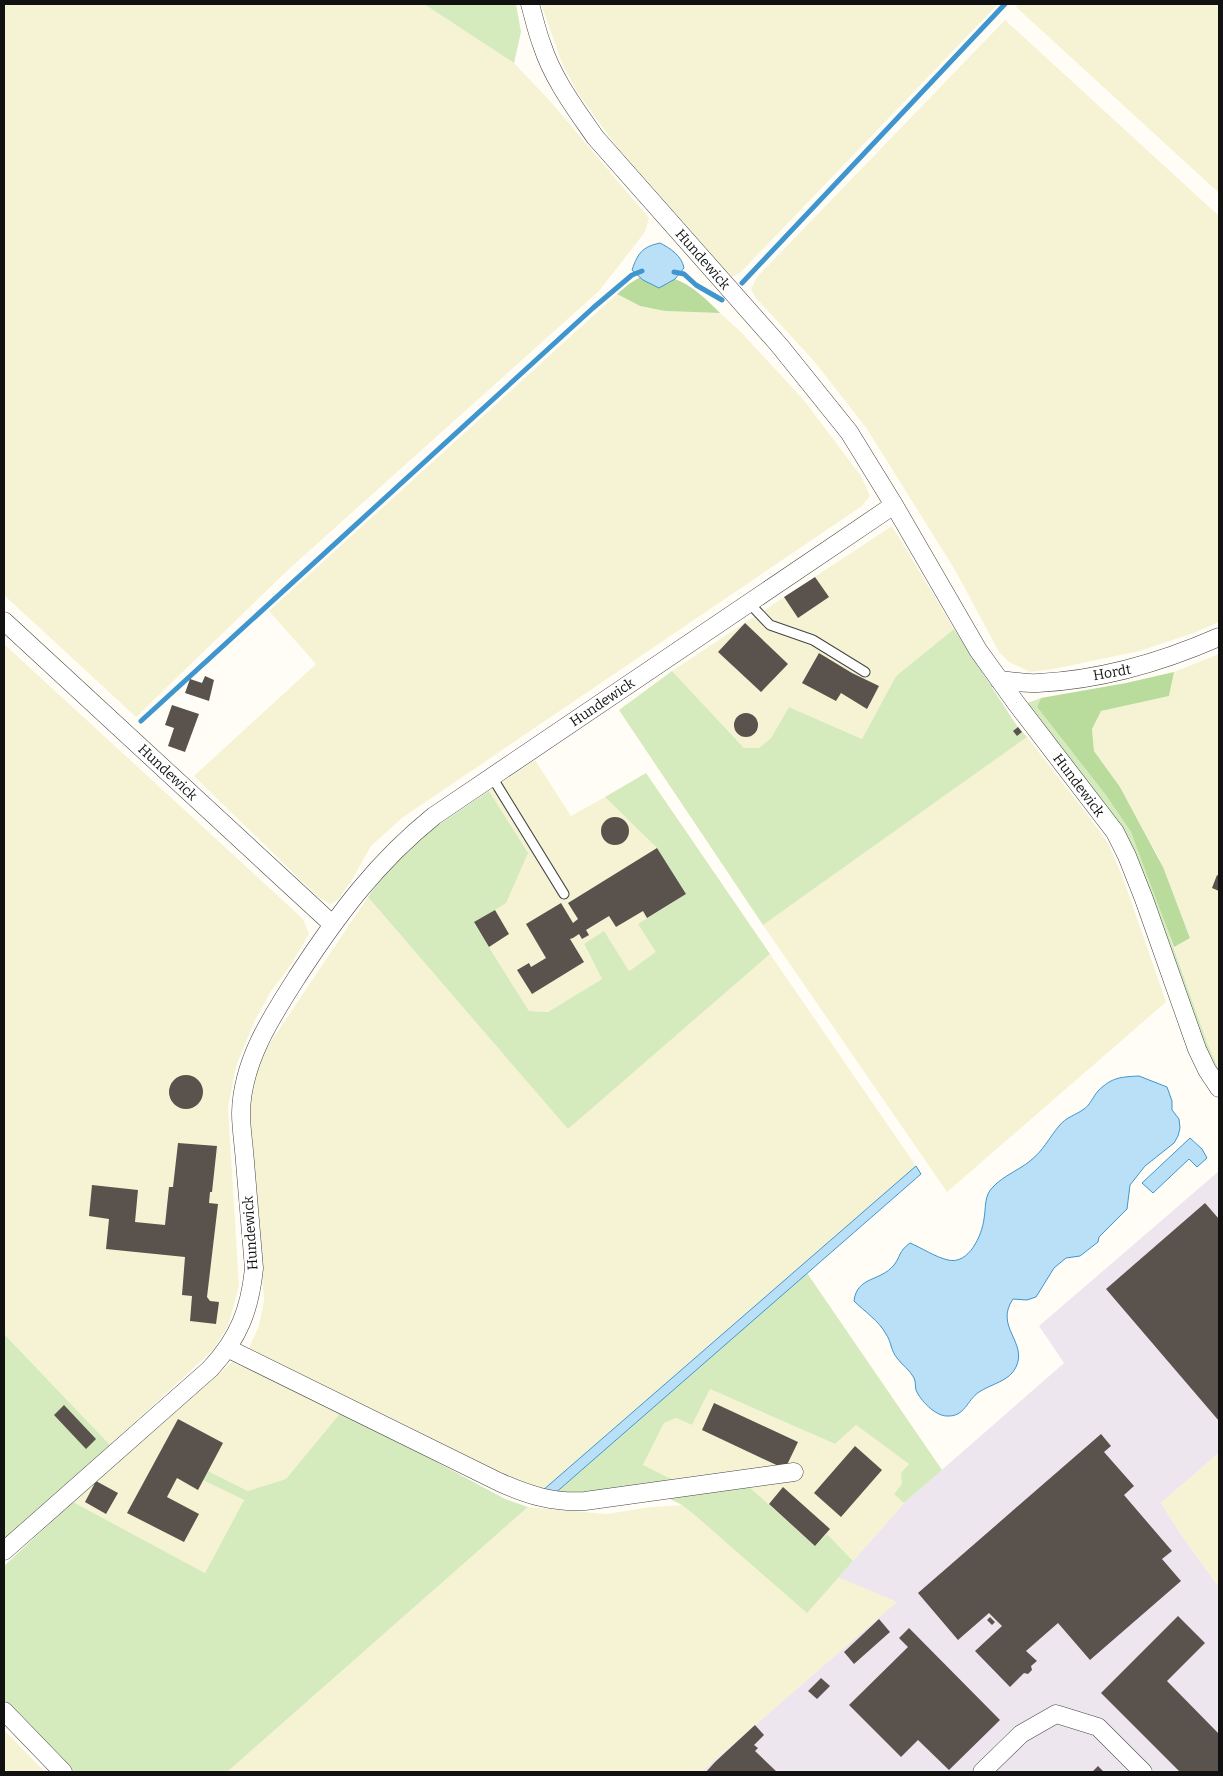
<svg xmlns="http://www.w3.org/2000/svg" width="1223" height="1776" viewBox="0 0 1223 1776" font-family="Bitter,serif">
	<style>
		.industrial { fill: #eee6ef }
		.farmland { fill: #f6f3d4 }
		.green { fill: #d5ebbd }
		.forest { fill: #b9dc9c }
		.water { fill: #b9e0f7; stroke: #3f96cf }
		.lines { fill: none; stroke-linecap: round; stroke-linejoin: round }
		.stream { stroke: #3f96cf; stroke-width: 5 }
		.building { fill: #5a524d }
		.service-casing { stroke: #444; stroke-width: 11 }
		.minor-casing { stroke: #444; stroke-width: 19 }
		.service { stroke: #fff; stroke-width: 9 }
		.minor { stroke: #fff; stroke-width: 18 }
		.labels { text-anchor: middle; stroke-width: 5; stroke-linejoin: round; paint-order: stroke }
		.street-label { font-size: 14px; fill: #111; stroke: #fff }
	</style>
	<rect width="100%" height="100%" fill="#fffdf5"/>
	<path class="industrial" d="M1219 1171V1453L1161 1503 1178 1530 1219 1587V1772H701L840 1651 807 1613 904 1503 1064 1363 1039 1326Z"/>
	<path class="farmland" d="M4 4H424L514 63 550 101 649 218 645 232 599 291 289 569 136 717 4 595Z
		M541 4H998L740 273 732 277 617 147 577 92 562 63Z
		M1018 4H1219V193L1016 7Z
		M1005 20 1219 216V622L1196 632 1140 651 1053 669 1030 672 1009 662 999 652 955 570 867 429 814 361 755 297 751 289 757 277Z
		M617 294 640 306 665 311 720 313 740 331 803 399 861 476 870 496 862 506 402 818 371 846 353 878 338 900 330 904 318 897 194 776 316 664 269 611Z
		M892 526 954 629 896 676 862 739 789 707 771 738 759 748H744L672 671Z
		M4 644 303 919 309 934 290 966 271 991 255 1020 236 1066 228 1108 239 1286 228 1326 213 1350 110 1445 4 1334Z
		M1219 654V1070L1208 1045 1174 947 1190 937 1159 858 1120 787 1094 751 1092 729 1100 711 1169 696 1174 672Z
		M1027 737 1084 810 1108 843 1123 878 1166 1002 947 1192 763 925Z
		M535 760 571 816 605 797 657 848 686 894 639 924 657 952 628 971 604 932 584 945 602 979 548 1012 529 1011 474 922 527 853 489 791Z
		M368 897 568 1128 770 954 916 1166 542 1491 498 1472 401 1423 292 1374 248 1350 259 1326 264 1300 247 1097 258 1061Z
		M232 1362 342 1411 286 1479 248 1491 208 1471 204 1480 244 1500 205 1573 73 1502Z
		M710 1389 835 1444 856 1425 909 1464 902 1484 895 1494 904 1503 853 1561 827 1534 815 1546 748 1486 679 1493 643 1465 664 1423 676 1418 692 1425Z
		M1219 1453V1587L1178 1530 1161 1503Z
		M682 1505 697 1517 897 1602 701 1772H227L528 1507 607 1514 651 1507Z
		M4 1730 45 1772H4Z"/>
	<path class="green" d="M424 4H516L521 32 514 63Z
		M954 629 1017 726 1027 737 763 925 619 710 672 671 744 748H759L771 738 789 707 862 739 896 676Z
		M1041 698 1037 707 1105 794 1131 832 1148 875 1208 1045 1219 1070V1082L1213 1073 1135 863 1022 705Z
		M646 773 770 954 568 1129 368 897 398 856 422 836 489 791 528 853 506 903 474 923 529 1011 548 1012 602 979 584 944 604 931 629 971 656 952 638 924 686 894 657 848 605 797Z
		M807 1273 942 1470 904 1503 894 1494 902 1484 901 1473 909 1464 856 1425 835 1444 710 1389 692 1425 676 1418 664 1423 643 1465 679 1483 678 1486 553 1495Z
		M4 1334 110 1445 4 1538Z
		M342 1411 505 1499 528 1507 227 1772H75L4 1700V1566L73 1502 205 1573 244 1500 203 1480 208 1471 248 1491 286 1479Z
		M748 1486 815 1546 827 1534 853 1561 807 1613 697 1517 682 1505 662 1495Z"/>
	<path class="forest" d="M640 277 643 280 667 284 675 279C692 285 707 300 720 313L665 311 640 306 617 294 629 284Z
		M1174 672 1169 696 1101 711 1092 729 1094 751 1120 787 1163 867 1190 938 1174 947 1131 832 1105 794 1037 707 1041 698 1126 683Z"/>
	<path class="water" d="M660 243C670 248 682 256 684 268L675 279 659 288 643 280 632 270C638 253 642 247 660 243Z
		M1139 1076 1167 1087 1172 1101V1110L1179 1119 1180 1128 1178 1136 1174 1143 1145 1166 1130 1185 1127 1209 1099 1237 1098 1242 1080 1256 1066 1258 1054 1268 1036 1297 1027 1300 1013 1299C994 1327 1028 1342 1016 1367 1010 1381 991 1384 979 1392 967 1400 965 1417 947 1416 935 1416 920 1400 916 1390 915 1386 916 1382 914 1378 910 1370 902 1365 897 1358 891 1351 891 1341 886 1334 879 1321 864 1311 854 1301 857 1276 880 1282 894 1265 901 1256 898 1252 910 1243 922 1248 935 1257 948 1260 969 1265 982 1235 984 1219 986 1208 984 1195 993 1187 1003 1176 1019 1170 1030 1161 1043 1151 1049 1138 1059 1126 1066 1117 1076 1115 1084 1109 1090 1105 1093 1097 1098 1091 1112 1077 1121 1077 1139 1076Z
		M1190 1138 1202 1149 1207 1158 1197 1167 1189 1159 1153 1193 1142 1183Z
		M916 1166 921 1174 553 1495 542 1491Z"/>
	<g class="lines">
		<path class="stream" d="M674 272 684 274 696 285 722 300
			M742 283 1005 4
			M141 721 593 308 632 275 642 271"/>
	</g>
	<path class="building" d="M815 577 829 597 798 618 784 597Z
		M745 623 788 664 761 692 718 652Z
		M819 653 852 673 879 686 867 709 841 693 836 701 802 683Z
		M205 676 214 680 209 701 185 693 190 679 202 683Z
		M172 705 199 714 185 752 168 746 174 728 165 725Z
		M734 725a12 12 0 1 1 24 0a12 12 0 1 1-24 0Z
		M1018 727 1022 732 1017 736 1013 731Z
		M601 831a14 14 0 1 1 28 0a14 14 0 1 1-28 0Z
		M657 848 686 894 647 918 643 911 616 927 609 916 586 930 589 935 582 939 579 934 573 938 570 939 584 962 532 994 517 970 529 963 531 967 546 958 526 924 561 903 573 923 578 919 568 903Z
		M1217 875 1219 876V891L1212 888Z
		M495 910 509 934 489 947 474 922Z
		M169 1092a17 17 0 1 1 34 0a17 17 0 1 1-34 0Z
		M178 1143 217 1146 212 1192H210L209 1203 218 1204 207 1297 210 1301 219 1302 216 1324 190 1321 192 1296 182 1295 185 1257 106 1249 109 1219 89 1216 92 1185 138 1190 135 1222 165 1225 169 1187H173Z
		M1205 1203 1219 1219V1421L1106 1289Z
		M714 1403 798 1442 785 1469 702 1430Z
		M64 1405 96 1439 86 1449 54 1415Z
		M178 1419 223 1443 198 1490 177 1478 167 1497 199 1514 184 1542 127 1513Z
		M1101 1434 1111 1446 1104 1452 1134 1486 1124 1495 1172 1551 1162 1559 1181 1581 1090 1660 1058 1623 1026 1651 1037 1661 1031 1666 1032 1670 1028 1674 1024 1673 1010 1687 975 1651 1002 1626 989 1613 958 1640 918 1593Z
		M855 1446 882 1470 841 1517 814 1493Z
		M96 1481 118 1493 106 1514 85 1502Z
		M783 1487 830 1529 815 1546 769 1504Z
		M1178 1616 1205 1643 1167 1681 1219 1734V1772H1180L1101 1693Z
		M990 1617 995 1622 992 1625 987 1620Z
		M879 1619 890 1632 854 1664 844 1652Z
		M909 1628 1000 1720 949 1770 918 1740 901 1757 849 1705 908 1647 899 1638Z
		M821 1678 830 1686 817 1699 808 1691Z
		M755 1725 764 1735 754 1745 758 1748 755 1751 777 1772H706L715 1762Z
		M1098 1766 1104 1772H1092Z"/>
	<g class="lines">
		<g class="service-casing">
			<path id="service" d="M749 603 770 625 813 640 865 672
				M492 777 564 894"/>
		</g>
		<g class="minor-casing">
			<path id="minor" d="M530 4C534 18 537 32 542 45 553 79 575 108 595 137L779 345 849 432 894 505 978 650 1016 703 1115 832 1127 856 1144 899 1197 1049 1207 1070 1219 1088
				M4 621 332 924
				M999 680C1012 681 1025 684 1038 683 1100 680 1162 662 1219 637
				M227 1348 499 1482C528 1495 553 1503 585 1501L794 1472
				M4 1551 210 1369C239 1338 250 1309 254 1268 251 1233 248 1197 245 1162 244 1146 241 1129 241 1113 242 1061 272 1016 299 974 339 913 377 862 434 816L894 505
				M4 1711 63 1772
				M982 1772 1021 1734 1056 1714 1098 1727 1143 1772"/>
		</g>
		<use href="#service" class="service"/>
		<use href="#minor" class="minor"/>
	</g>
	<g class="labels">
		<g class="street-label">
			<text transform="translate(703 259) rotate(49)" y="5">Hundewick</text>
			<text transform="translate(1112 672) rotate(-10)" y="5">Hordt</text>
			<text transform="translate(602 702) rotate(-34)" y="5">Hundewick</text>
			<text transform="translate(168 772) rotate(43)" y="5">Hundewick</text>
			<text transform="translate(1079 785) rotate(53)" y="5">Hundewick</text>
			<text transform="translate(250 1233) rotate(-94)" y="5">Hundewick</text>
		</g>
	</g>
	<rect width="1223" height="1776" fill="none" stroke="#111111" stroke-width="10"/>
</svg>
